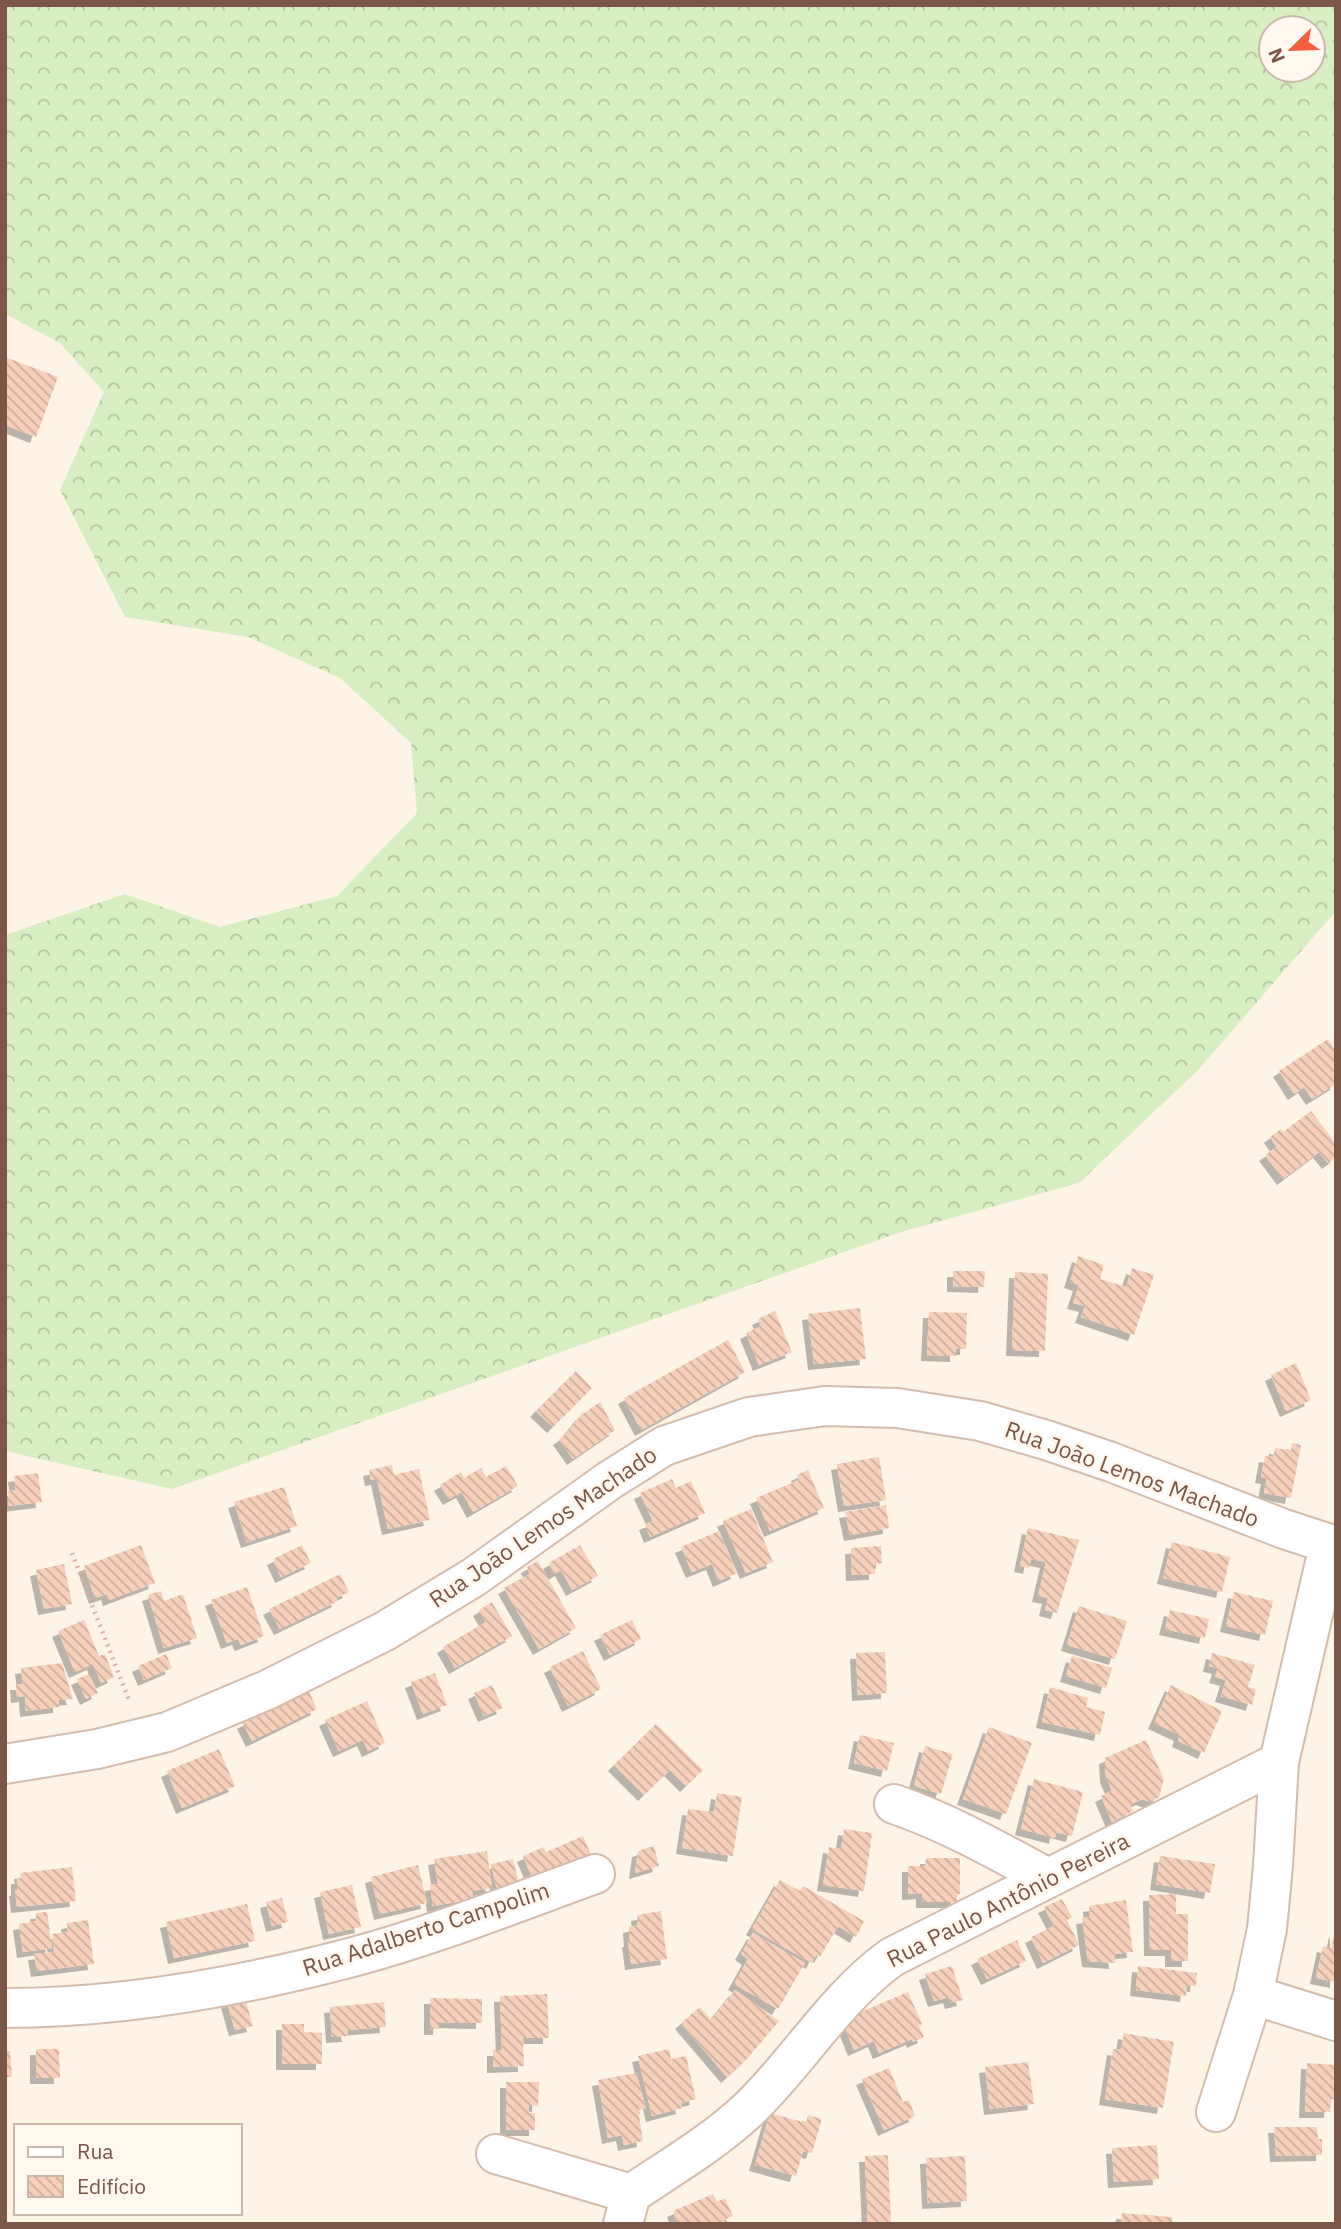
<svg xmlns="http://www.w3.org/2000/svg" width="1341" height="2229" viewBox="0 0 1341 2229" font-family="'IBM Plex Sans',sans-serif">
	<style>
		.forest { fill: url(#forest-crowns); fill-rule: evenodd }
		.building { fill: url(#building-back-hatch); filter: url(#shadow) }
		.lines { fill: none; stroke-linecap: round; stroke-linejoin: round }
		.street-casing { stroke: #d4bcad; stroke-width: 42 }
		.path { stroke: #dcb39d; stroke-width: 4.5; stroke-dasharray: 2 5; stroke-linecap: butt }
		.street { stroke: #fff; stroke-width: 38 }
		.labels { text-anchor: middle; stroke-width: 6; stroke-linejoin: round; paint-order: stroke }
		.street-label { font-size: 23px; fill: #7b5747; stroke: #fff8ee }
	</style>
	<defs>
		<pattern id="forest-crowns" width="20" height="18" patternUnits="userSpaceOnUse" patternTransform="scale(1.75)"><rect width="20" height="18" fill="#d6eec2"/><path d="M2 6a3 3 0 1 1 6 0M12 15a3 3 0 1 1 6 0" fill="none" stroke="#b3c49f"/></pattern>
		<pattern id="building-back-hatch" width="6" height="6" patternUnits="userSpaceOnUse" patternTransform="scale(1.75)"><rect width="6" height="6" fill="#f7d0bb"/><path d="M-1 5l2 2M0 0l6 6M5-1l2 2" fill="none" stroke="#cdac9a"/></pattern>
		<filter id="shadow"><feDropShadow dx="-6" dy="6" stdDeviation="0" flood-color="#0004"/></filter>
	</defs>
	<rect width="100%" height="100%" fill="#fef4e6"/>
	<path class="forest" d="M5 5H1336V911L1198 1070 1079 1183 904 1231 172 1489 5 1451V935L125 894 220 927 337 896 417 813 411 743 340 678 248 637 125 617 60 490 104 392 60 343 5 314ZM1271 28H1313V70H1271Z"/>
	<path class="building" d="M5 357 58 377 36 437 5 425Z
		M1328 1039 1336 1052V1084L1312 1099 1304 1087 1294 1094 1279 1071Z
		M1311 1111 1336 1144V1157L1328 1163 1319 1152 1283 1179 1265 1155 1277 1147 1270 1137 1281 1129 1283 1132Z
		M1078 1256 1104 1265 1100 1279 1126 1287 1132 1268 1154 1275 1134 1335 1081 1317 1085 1306 1073 1303 1079 1285 1070 1282Z
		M953 1271H985L984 1287 953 1286Z
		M1015 1272 1048 1274 1045 1351 1012 1350Z
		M860 1308 866 1359 814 1364 808 1314Z
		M775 1311 792 1352 759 1365 746 1333 761 1326 758 1319Z
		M929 1312 967 1313 966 1349H956V1356L927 1355Z
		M728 1340 745 1372 641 1430 624 1398Z
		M1296 1363 1311 1400 1286 1411 1271 1375Z
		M576 1371 592 1388 553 1427 536 1411Z
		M600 1402 615 1430 573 1459 559 1439 566 1434 581 1415Z
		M1292 1443 1301 1445 1291 1498 1264 1493 1267 1478 1261 1477 1265 1456 1273 1457 1275 1448 1291 1451Z
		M879 1457 886 1500 844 1506 837 1464Z
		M392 1465 394 1475 419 1469 430 1520 388 1529 377 1479 371 1480 369 1470Z
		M506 1466 518 1486 473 1512 462 1492 449 1499 440 1485 461 1472 464 1478 481 1468 486 1477Z
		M808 1470 824 1508 770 1531 756 1498 799 1480 797 1475Z
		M38 1473 42 1502 9 1506 8 1491 16 1490 14 1476Z
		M672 1479 676 1488 691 1481 705 1513 650 1537 645 1524 653 1521 640 1493Z
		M284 1487 297 1526 247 1542 234 1502Z
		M886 1505 889 1528 850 1535 845 1512Z
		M751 1509 773 1562 746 1573 723 1521Z
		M1028 1528 1079 1540 1057 1613 1045 1610 1048 1598 1038 1596 1046 1562 1031 1559 1029 1568 1020 1566Z
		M719 1531 737 1573 719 1581 712 1564 692 1572 681 1547Z
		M1172 1542 1230 1557 1222 1592 1163 1578Z
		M141 1545 155 1583 109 1600 107 1594 95 1598 84 1566Z
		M302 1545 311 1563 281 1577 273 1559Z
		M580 1545 598 1576 572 1590 561 1570 554 1574 549 1563Z
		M881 1546 882 1563 875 1564V1574L852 1575 851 1548Z
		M538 1561 576 1628 539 1649 504 1588 530 1574 527 1567Z
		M64 1564 72 1604 44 1609 36 1570Z
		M340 1574 349 1592 336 1598 338 1601 280 1629 269 1609Z
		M247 1587 264 1636 241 1645 238 1639 227 1643 211 1600Z
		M161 1591 164 1601 183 1594 197 1638 164 1648 148 1595Z
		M1234 1592 1273 1601 1265 1635 1226 1626Z
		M492 1602 512 1636 455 1668 443 1647 486 1622 479 1610Z
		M1079 1606 1127 1621 1115 1659 1067 1645Z
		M1170 1610 1209 1619 1205 1638 1165 1629Z
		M84 1620 99 1656 105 1654 114 1677 101 1683 93 1664 75 1672 58 1631Z
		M632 1620 641 1639 610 1655 600 1635Z
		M583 1651 601 1689 568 1706 550 1667Z
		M885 1652 887 1693 858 1695 856 1653Z
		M1212 1653 1255 1665 1248 1687 1256 1689 1252 1705 1221 1696 1226 1680 1215 1677 1218 1668 1209 1666Z
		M166 1654 172 1668 144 1680 138 1666Z
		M1072 1656 1112 1668 1106 1688 1066 1676Z
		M62 1663 73 1699 59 1700V1707L26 1711 25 1696 17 1697 16 1684H23L21 1668Z
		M435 1673 447 1705 423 1714 411 1682Z
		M89 1674 98 1693 86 1699 77 1679Z
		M305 1683 317 1709 252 1741 243 1723 266 1711Z
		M492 1685 503 1708 484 1716 474 1693Z
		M1171 1685 1222 1711 1204 1753 1178 1741 1180 1735 1154 1723Z
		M1050 1687 1088 1698 1086 1707 1105 1712 1100 1735 1042 1722Z
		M367 1701 385 1743 368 1751 363 1740 339 1751 325 1720Z
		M656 1724 703 1770 686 1786 670 1770 644 1795 614 1765Z
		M989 1727 1032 1743 1006 1814 963 1799Z
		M860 1735 894 1743 887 1771 854 1763Z
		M1146 1740 1164 1779 1159 1797 1150 1802 1142 1799 1130 1805 1133 1811 1112 1822 1101 1796 1112 1791 1106 1776 1105 1758Z
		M925 1746 953 1754 941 1794 914 1786Z
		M219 1749 235 1786 182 1808 167 1771Z
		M1034 1779 1083 1792 1072 1836 1056 1832 1055 1838 1021 1829Z
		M717 1793 742 1797 733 1856 682 1848 688 1809 714 1812Z
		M844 1829 872 1833 864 1891 823 1885 829 1847 841 1849Z
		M583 1836 592 1857 534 1882 523 1856 544 1847 546 1852Z
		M654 1846 659 1866 635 1873 638 1851Z
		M487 1851 492 1888 472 1891 473 1899 433 1906 430 1885 438 1884 434 1859Z
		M1160 1856 1215 1864 1210 1893 1156 1884Z
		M926 1858H960V1894H957V1902H922V1893L908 1894V1866H925Z
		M513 1859 520 1888 498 1894 491 1864Z
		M418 1865 427 1903 380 1914 371 1877Z
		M72 1867 76 1901 17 1907 15 1890H17V1878H21L20 1873Z
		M780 1880 800 1891 803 1886 864 1921 856 1937 838 1926 820 1957 816 1955 812 1963 752 1929Z
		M352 1885 361 1927 329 1934 320 1892Z
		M1176 1894V1914H1188V1961H1171V1950H1150L1149 1895Z
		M282 1898 288 1922 272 1926 266 1902Z
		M1062 1899 1072 1917 1067 1920 1079 1945 1043 1963 1031 1937 1054 1926 1044 1907Z
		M1126 1900 1133 1952 1114 1954 1115 1963 1088 1961 1082 1918 1090 1917 1089 1906Z
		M247 1904 255 1941 174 1958 166 1922Z
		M661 1911 667 1959 631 1964 628 1941H630L629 1927 638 1925 637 1915Z
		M47 1912 52 1948 23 1952 19 1924 36 1921V1913Z
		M88 1920 94 1964 37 1971 34 1954 54 1952 52 1934 68 1932 67 1923Z
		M1335 1932H1336V1982L1316 1978 1323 1946 1331 1948Z
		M753 1933 805 1963 778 2009 734 1984 748 1959 741 1954Z
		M1017 1940 1026 1961 987 1979 977 1959Z
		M952 1966 963 2000 951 2003 949 1997 934 2001 925 1974Z
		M1138 1966 1197 1973 1196 1986 1187 1985 1186 1996 1136 1990Z
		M735 1990 779 2021 746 2060 727 2077 681 2023 700 2007 711 2020Z
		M908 1992 922 2024 919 2026 924 2037 913 2042 912 2039 879 2053 874 2041 854 2050 842 2020Z
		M547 1994 549 2038H523L524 2066 493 2067V2050H502L500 1996Z
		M245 1998 253 2026 235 2030 227 2002Z
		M430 1998 482 1999V2023L439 2022V2029H430Z
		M384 2002 386 2027 347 2030 348 2036 332 2037 330 2007Z
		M282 2024H304V2032L322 2033V2064H282Z
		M1124 2033 1174 2042 1163 2108 1105 2099 1113 2049 1121 2050Z
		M36 2049H59L60 2078H36Z
		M669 2049 671 2059 686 2056 696 2099 681 2103 682 2108 652 2116 638 2056Z
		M5 2051H10L12 2077H5Z
		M1028 2062 1034 2104 990 2109 985 2067Z
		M1307 2063 1336 2065V2100L1331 2099 1330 2112H1305Z
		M889 2068 903 2102 909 2100 915 2116 884 2130 862 2079Z
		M636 2073 646 2108 638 2110 643 2141 624 2145 622 2135 608 2138 598 2080Z
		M506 2082H539L538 2106 529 2105V2113H535V2130H506Z
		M770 2113 806 2123 808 2115 822 2119 812 2153 803 2151 796 2176 755 2165Z
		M1274 2127H1317L1318 2139H1322V2155L1276 2156Z
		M1157 2145 1159 2179 1114 2182 1112 2148Z
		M888 2155 891 2223 868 2224 865 2156Z
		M965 2156 967 2201 928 2203 926 2158Z
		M713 2194 717 2202 725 2198 733 2216 724 2220 726 2224H678L673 2211Z
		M1122 2213 1172 2217V2224H1121Z"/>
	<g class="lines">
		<g class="street-casing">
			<path id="street" d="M5 1764 97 1749 167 1732 267 1690 385 1631 474 1577 610 1480 664 1446 749 1417 825 1406 897 1408 980 1421 1046 1440 1111 1462 1284 1529 1336 1546
				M894 1804C949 1823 998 1851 1048 1878
				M1253 1995 1336 2021
				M5 2008C123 2008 239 1987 353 1957 435 1935 515 1903 595 1874
				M1216 2112 1253 1995 1267 1929 1273 1866 1279 1762 1329 1545
				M496 2154 631 2194
				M623 2224 631 2194C671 2167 714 2142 749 2109 799 2061 835 1998 892 1957L1279 1762"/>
		</g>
		<path class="path" d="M72 1553 130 1703"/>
		<use href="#street" class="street"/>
	</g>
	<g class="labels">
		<g class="street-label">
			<text transform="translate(1132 1474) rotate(20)" y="8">Rua João Lemos Machado</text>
			<text transform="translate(543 1527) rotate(-34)" y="8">Rua João Lemos Machado</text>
			<text transform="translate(1008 1900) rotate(-27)" y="8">Rua Paulo Antônio Pereira</text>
			<text transform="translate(426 1929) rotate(-18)" y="8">Rua Adalberto Campolim</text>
		</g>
	</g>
	<rect width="1341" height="2229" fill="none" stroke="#7b5747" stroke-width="14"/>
	<rect x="14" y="2124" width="228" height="91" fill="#fff8ee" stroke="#cab8ab" stroke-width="2"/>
	<rect x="28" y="2147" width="35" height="10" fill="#ffffff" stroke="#cab8ab" stroke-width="2"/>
	<text x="77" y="2159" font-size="21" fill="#7b5747">Rua</text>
	<rect x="28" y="2176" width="35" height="21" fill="url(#building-back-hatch)" stroke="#cab8ab" stroke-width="2"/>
	<text x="77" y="2194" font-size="21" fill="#7b5747">Edifício</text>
	<g transform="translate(1292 49) rotate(247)"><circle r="33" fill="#fff8ee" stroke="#cab8ab" stroke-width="2"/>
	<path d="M0-5L12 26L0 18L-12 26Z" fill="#f45f40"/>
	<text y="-10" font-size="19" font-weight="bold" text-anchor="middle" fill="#7b5747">N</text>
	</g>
</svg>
